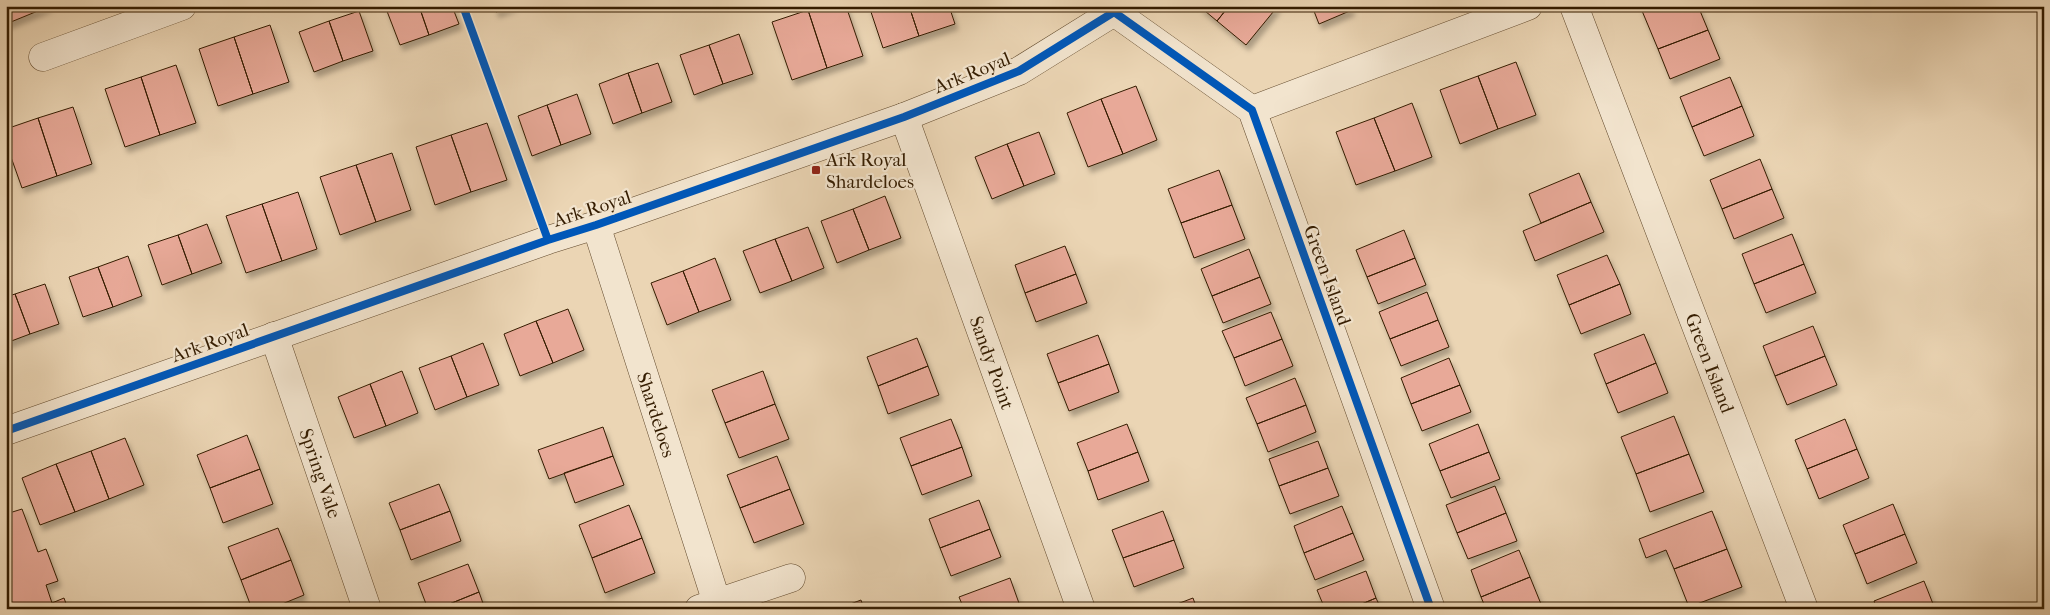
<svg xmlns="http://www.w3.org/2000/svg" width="2050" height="615" viewBox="0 0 2050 615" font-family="'IM FELL French Canon',serif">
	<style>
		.building { fill: #e8a998; stroke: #341c00; filter: url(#shadow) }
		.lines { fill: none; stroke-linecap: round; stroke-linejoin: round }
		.minor-casing { stroke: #624a2d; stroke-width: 29 }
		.minor { stroke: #f2e4ce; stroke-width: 28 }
		.cycleway-casing { stroke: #f2e4ce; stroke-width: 11 }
		.cycleway { stroke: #0057b8; stroke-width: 8 }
		.poi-dot { fill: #8f2418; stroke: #f2e4ce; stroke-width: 2 }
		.labels { text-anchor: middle; stroke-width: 4.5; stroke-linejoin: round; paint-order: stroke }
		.street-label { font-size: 19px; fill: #341c00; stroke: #f2e4ce }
		.poi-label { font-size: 19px; fill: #341c00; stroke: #f2e4ce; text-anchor: start }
	</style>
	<defs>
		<filter id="shadow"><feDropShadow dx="3" dy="5.5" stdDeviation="2.5" flood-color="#0004"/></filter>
	</defs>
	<rect width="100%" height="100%" fill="#ebd5b4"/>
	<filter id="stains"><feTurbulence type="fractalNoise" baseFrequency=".004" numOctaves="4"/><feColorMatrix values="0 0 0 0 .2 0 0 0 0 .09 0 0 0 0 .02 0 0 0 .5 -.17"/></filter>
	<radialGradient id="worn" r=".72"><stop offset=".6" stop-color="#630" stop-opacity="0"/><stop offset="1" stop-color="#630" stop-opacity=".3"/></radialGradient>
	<path class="building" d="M6 6H50L6 24Z
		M385 6H419L429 35 400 45Z
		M419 6H452L459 24 429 35Z
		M494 6H514L496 12Z
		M819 6H846L863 56 827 68 808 10Z
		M869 6H909L919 36 883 48Z
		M909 6H949L955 24 919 36Z
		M1199 6H1229L1217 21Z
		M1229 6H1278L1246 45 1217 21Z
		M1312 6H1350L1352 10 1319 24Z
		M1640 6H1698L1708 30 1658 49Z
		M808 10 827 68 792 80 772 22Z
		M359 11 373 51 343 61 329 21Z
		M329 21 343 61 314 72 299 32Z
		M270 25 289 82 253 94 234 37Z
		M1708 30 1720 59 1670 79 1658 49Z
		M739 34 753 74 723 84 709 45Z
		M234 37 253 94 218 106 199 49Z
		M709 45 723 84 694 95 680 55Z
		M1516 62 1536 115 1498 129 1478 76Z
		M658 63 672 102 642 113 628 73Z
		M176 65 196 123 160 135 141 77Z
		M628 73 642 113 613 124 599 84Z
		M1478 76 1498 129 1460 144 1440 90Z
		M141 77 160 135 125 147 105 89Z
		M1730 77 1742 106 1692 127 1680 97Z
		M1136 86 1157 140 1123 154 1101 99Z
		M577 94 591 134 561 145 547 105Z
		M1101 99 1123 154 1088 167 1067 113Z
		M1412 103 1432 157 1395 171 1374 118Z
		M547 105 561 145 532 156 518 116Z
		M1742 106 1754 136 1704 156 1692 127Z
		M73 107 92 164 57 176 38 118Z
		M38 118 57 176 22 188 6 143V129Z
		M1374 118 1395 171 1356 185 1336 132Z
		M487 123 507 180 471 192 451 135Z
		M1039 132 1055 174 1024 186 1007 144Z
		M451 135 471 192 435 205 416 147Z
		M1007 144 1024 186 992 199 975 157Z
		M392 153 411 210 376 222 356 165Z
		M1760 159 1772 189 1722 209 1710 180Z
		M356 165 376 222 340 235 320 177Z
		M1219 170 1232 205 1181 223 1168 189Z
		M1579 173 1591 202 1541 223 1529 194Z
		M1772 189 1784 218 1734 239 1722 209Z
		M298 192 317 249 282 261 262 204Z
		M885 196 901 238 869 250 853 209Z
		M1591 202 1604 232 1535 261 1523 231Z
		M262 204 282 261 246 273 226 216Z
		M1232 205 1245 239 1194 258 1181 223Z
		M853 209 869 250 837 263 821 221Z
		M207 224 222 263 192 274 178 235Z
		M808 227 824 268 792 281 775 239Z
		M1404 230 1415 258 1367 277 1356 250Z
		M1792 234 1804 264 1754 284 1742 254Z
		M178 235 192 274 162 285 148 245Z
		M775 239 792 281 760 293 743 251Z
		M1065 246 1076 274 1025 293 1015 265Z
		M1249 249 1260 277 1212 296 1201 269Z
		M1607 255 1620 284 1569 305 1557 275Z
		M128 256 142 296 113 307 98 267Z
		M715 258 731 300 699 312 683 271Z
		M1415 258 1426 285 1378 304 1367 277Z
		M1804 264 1816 293 1766 313 1754 284Z
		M98 267 113 307 83 317 69 277Z
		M683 271 699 312 667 325 651 283Z
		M1076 274 1087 303 1036 322 1025 293Z
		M1260 277 1271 304 1223 323 1212 296Z
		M45 284 59 324 30 334 15 294Z
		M1620 284 1631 314 1581 334 1569 305Z
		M1427 292 1438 320 1390 339 1379 312Z
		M15 294 30 334 6 343V297Z
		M568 309 584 350 553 363 536 321Z
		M1271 312 1282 339 1234 358 1222 331Z
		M1438 320 1449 347 1401 366 1390 339Z
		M536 321 553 363 520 376 504 334Z
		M1813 326 1825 356 1775 376 1763 346Z
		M1644 334 1656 363 1606 384 1594 354Z
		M1098 335 1109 364 1058 383 1047 354Z
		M917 338 928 366 878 386 867 357Z
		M1282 339 1293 366 1245 386 1234 358Z
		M483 343 499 385 467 397 451 356Z
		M451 356 467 397 435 410 419 368Z
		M1825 356 1837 385 1787 405 1775 376Z
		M1449 358 1460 385 1411 404 1401 378Z
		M1656 363 1668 393 1618 413 1606 384Z
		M1109 364 1119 392 1069 411 1058 383Z
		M928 366 939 395 888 414 878 386Z
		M402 371 418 413 386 426 370 384Z
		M763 371 775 404 725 423 712 390Z
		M1295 378 1306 405 1257 424 1246 398Z
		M370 384 386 426 354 438 338 397Z
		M1460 385 1471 412 1422 431 1411 404Z
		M775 404 789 439 739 458 725 423Z
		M1306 405 1316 432 1268 452 1257 424Z
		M1674 416 1689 454 1636 474 1621 437Z
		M951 419 962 447 911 466 900 438Z
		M1845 419 1857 449 1807 469 1795 440Z
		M1127 424 1138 452 1088 471 1077 443Z
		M1478 424 1489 452 1440 471 1429 444Z
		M603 427 613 456 549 479 538 450Z
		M247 435 260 469 210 488 197 455Z
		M125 438 144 485 109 499 91 451Z
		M1318 441 1328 468 1279 486 1269 459Z
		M962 447 972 476 922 495 911 466Z
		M1857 449 1869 478 1819 499 1807 469Z
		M91 451 109 499 75 512 56 464Z
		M1138 452 1149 481 1098 500 1088 471Z
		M1489 452 1500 479 1451 498 1440 471Z
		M1689 454 1704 492 1650 512 1636 474Z
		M613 456 624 485 575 503 564 473Z
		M777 456 790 489 740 508 727 475Z
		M56 464 75 512 40 525 22 478Z
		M1328 468 1339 496 1290 514 1279 486Z
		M260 469 273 504 223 523 210 488Z
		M439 484 450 511 400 530 389 503Z
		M1495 486 1506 513 1457 533 1446 505Z
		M790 489 804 524 754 543 740 508Z
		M979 500 990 529 940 548 929 519Z
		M1893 504 1905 534 1855 554 1843 525Z
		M629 505 642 538 592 558 579 525Z
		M1342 506 1353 533 1304 553 1294 526Z
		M22 509 38 552 46 549 58 581 46 585 52 603 64 598 68 609H6V514Z
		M450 511 461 541 411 560 400 530Z
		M1163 511 1174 540 1123 558 1112 530Z
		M1712 511 1727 549 1674 569 1666 550 1646 558 1639 539Z
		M1506 513 1517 541 1468 559 1457 533Z
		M278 528 291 560 241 580 228 547Z
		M990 529 1001 557 951 576 940 548Z
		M1353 533 1364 560 1315 580 1304 553Z
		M1905 534 1917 563 1867 584 1855 554Z
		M642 538 655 573 605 593 592 558Z
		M1174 540 1184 568 1134 587 1123 558Z
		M1727 549 1742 587 1689 607 1674 569Z
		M1519 550 1530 577 1481 597 1471 570Z
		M291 560 304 595 270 609H252L241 580Z
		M468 564 479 592 437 609H428L418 583Z
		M1366 571 1376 598 1350 609H1325L1317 590Z
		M1530 577 1541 604 1530 609H1486L1481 597Z
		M1010 578 1020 606 1013 609H964L959 597Z
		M1924 581 1935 609H1877L1874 601Z
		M479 592 485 609H437Z
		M1193 598 1197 609H1164Z
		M1376 598 1381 609H1350Z
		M861 600 864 609H837Z"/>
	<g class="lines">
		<g class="minor-casing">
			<g id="minor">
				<path id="s1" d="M1574 6 1804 609"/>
				<path d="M1114 12 1252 110 1431 609"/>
				<path d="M43 57 182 6"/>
				<path d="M1252 110 1528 6"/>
				<path id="s2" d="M904 117 1081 609"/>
				<path id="s3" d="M596 225 717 603"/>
				<path id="s4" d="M274 336 367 609"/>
				<path d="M6 431 548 240 596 225 904 117 1019 71 1114 12 1116 6"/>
				<path d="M699 609 791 578"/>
			</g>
		</g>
		<use href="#minor" class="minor"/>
		<g class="cycleway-casing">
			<path id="cycleway" d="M463 6 548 240
				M1114 12 1252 110 1431 609
				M6 431 548 240 596 225 904 117 1019 71 1114 12 1116 6"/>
		</g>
		<use href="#cycleway" class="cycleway"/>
	</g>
	<rect class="poi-dot" x="811" y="165" width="10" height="10" rx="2.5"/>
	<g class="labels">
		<g class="street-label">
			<text transform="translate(972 72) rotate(-22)" y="7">Ark Royal</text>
			<text transform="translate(592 208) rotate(-18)" y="7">Ark Royal</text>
			<text transform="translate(1328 275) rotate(70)" y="7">Green Island</text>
			<text transform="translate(210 342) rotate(-20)" y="7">Ark Royal</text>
			<text dy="7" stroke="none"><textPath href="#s2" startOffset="261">Sandy Point</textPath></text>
			<text dy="7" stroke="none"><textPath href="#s1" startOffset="382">Green Island</textPath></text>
			<text dy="7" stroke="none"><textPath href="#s3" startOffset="199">Shardeloes</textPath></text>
			<text dy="7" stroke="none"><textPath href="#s4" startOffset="145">Spring Vale</textPath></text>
		</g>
		<g class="poi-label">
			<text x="826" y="166">Ark Royal<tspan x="826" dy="22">Shardeloes</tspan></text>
		</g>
	</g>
	<rect width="2050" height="615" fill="none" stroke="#ebd5b4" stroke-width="25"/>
	<rect x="8" y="8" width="2035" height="600" fill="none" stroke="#341c00" stroke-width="2.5"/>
	<rect x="12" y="12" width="2025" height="590" fill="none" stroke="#341c00"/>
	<rect width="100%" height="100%" filter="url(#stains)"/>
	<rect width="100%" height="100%" fill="url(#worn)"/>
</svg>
